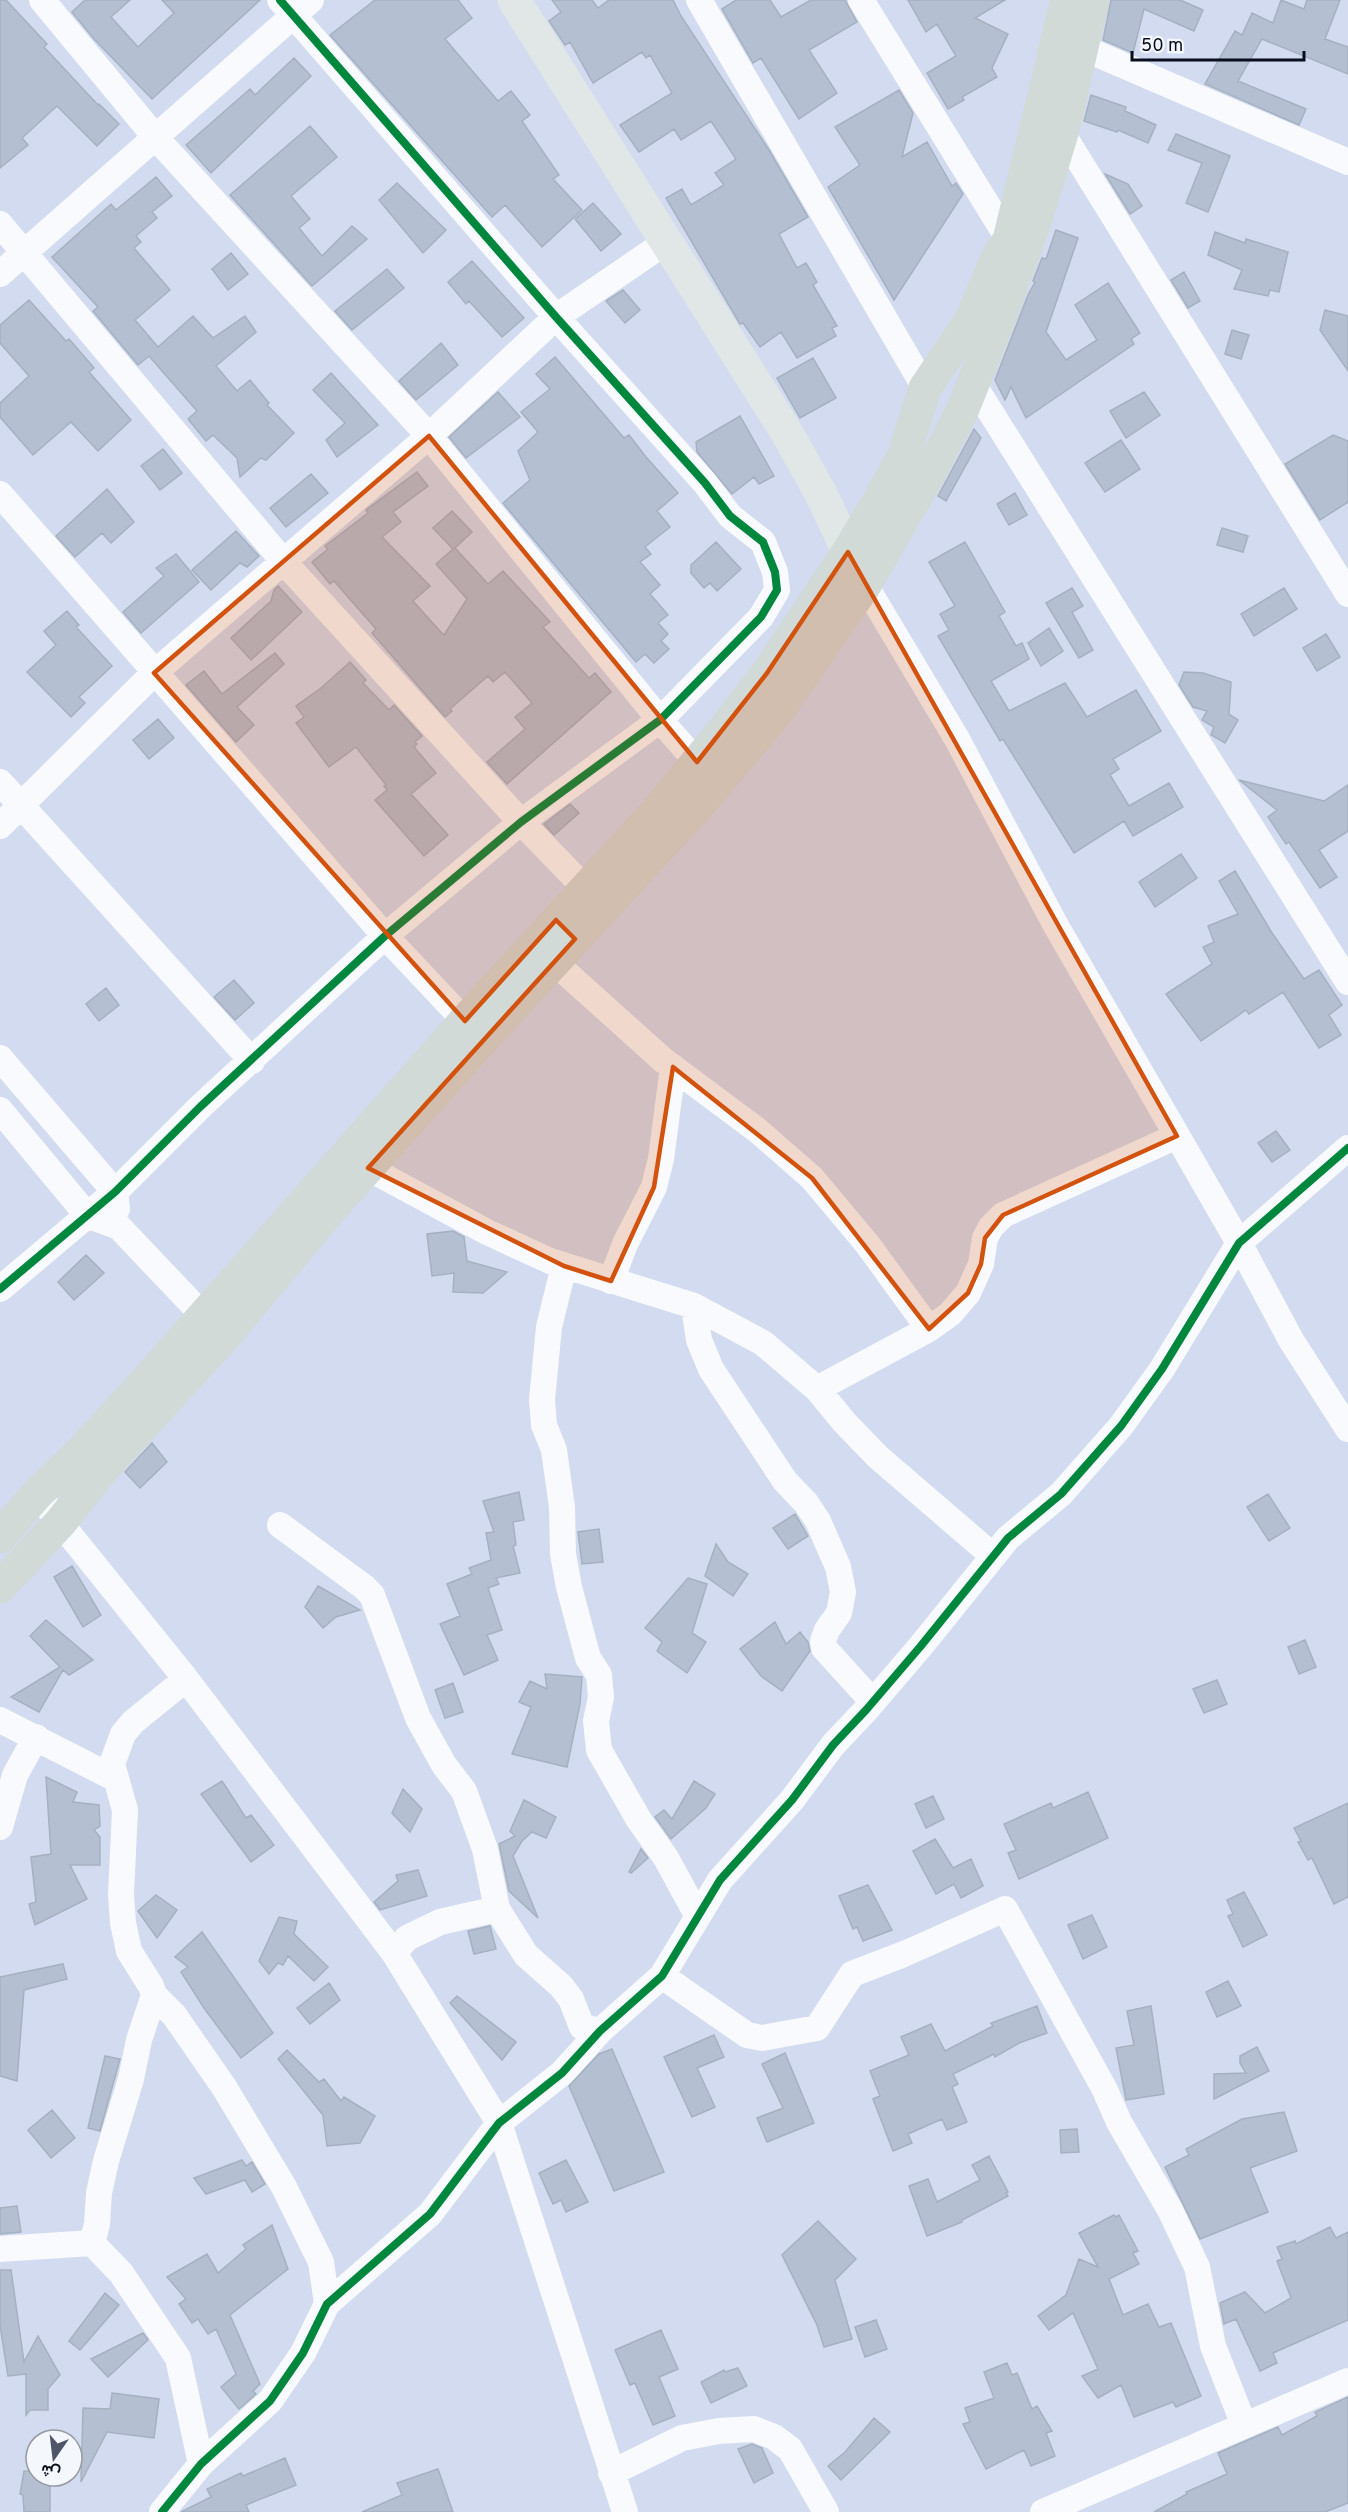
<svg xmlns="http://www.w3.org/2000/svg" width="1348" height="2512" viewBox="0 0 1348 2512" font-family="Overpass,Vazirmatn,sans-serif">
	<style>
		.building { fill: #b4c0d1; stroke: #a5b1c0; stroke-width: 1.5 }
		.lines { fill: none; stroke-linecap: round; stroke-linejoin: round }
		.minor { stroke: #f8fafd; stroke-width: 26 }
		.major { stroke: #e1e6e6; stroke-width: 33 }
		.highway { stroke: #d1dad6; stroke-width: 33 }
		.cycleway-casing { stroke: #f4f7fc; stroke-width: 11 }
		.cycleway { stroke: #00873e; stroke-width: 8 }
		.marked { fill: #d2520e; fill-opacity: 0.2; stroke: #d2520e; stroke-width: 4.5; stroke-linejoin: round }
	</style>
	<rect width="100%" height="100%" fill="#d2dbef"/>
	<path class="building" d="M0 0H6L47 44 44 47 98 105 99 104 119 124 97 146 57 106 22 138 28 145 0 168Z
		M85 0H130L111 17 138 47 174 13 162 0H260L152 99 94 39 72 12Z
		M375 0H458L472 18 445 39 498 101 511 91 530 115 522 121 559 175 553 179 582 210 542 247 505 205 492 217 330 35Z
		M552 0H592L598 8 609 0H673L681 16 769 150 808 217 779 234 797 268 806 263 817 282 813 285 837 326 832 328 836 336 797 358 781 332 760 347 743 323 740 324 666 198 682 189 691 205 724 185 715 173 736 159 711 121 681 140 674 129 639 152 620 125 672 93 650 55 646 58 642 52 593 83 570 42 565 45 549 21 561 12Z
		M736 0H770L781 17 811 0H845L857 22 809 50 837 93 799 119 761 58 753 63 722 9Z
		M908 0H1005L975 18 1008 34 992 68 997 77 962 97 964 100 948 109 927 73 956 56 937 24 926 32Z
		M1111 0H1180L1203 10 1194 31 1144 9 1133 53 1103 40Z
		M1281 0 1304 9 1307 0H1340L1325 39 1348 47V74L1262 39 1238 81 1306 109 1299 125 1205 84 1235 31 1242 35 1252 13 1273 23Z
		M294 58 311 76 211 173 186 145 250 89 255 95Z
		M899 90 913 113 902 157 927 142 952 186 956 183 963 194 894 300 828 187 860 165 835 127Z
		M1091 95 1126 107 1125 111 1156 125 1148 143 1118 130 1117 132 1084 121Z
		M310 126 337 157 291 196 310 219 299 228 322 256 352 226 367 239 312 286 230 195Z
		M1176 134 1230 156 1208 212 1186 203 1202 163 1168 150Z
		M1105 174 1128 184 1142 206 1130 214Z
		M156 177 172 196 152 212 157 218 136 236 141 242 134 248 170 290 135 320 158 347 193 316 213 338 245 316 256 332 216 366 237 391 250 380 269 403 267 405 294 433 266 460 261 458 240 477 237 458 213 435 206 441 188 419 197 411 149 356 138 365 93 311 98 307 52 257 111 204 116 210Z
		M397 183 446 230 423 253 379 200Z
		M593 203 621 234 601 251 575 219Z
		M1056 230 1078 238 1046 332 1066 360 1097 340 1075 305 1108 283 1140 333 1131 339 1134 344 1026 418 1011 387 1005 400 995 380 1028 295 1035 282 1033 281 1042 258 1046 259Z
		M1215 232 1245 243 1246 239 1288 252 1279 292 1270 290 1268 296 1234 289 1242 270 1208 255Z
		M231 253 248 274 228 290 212 269Z
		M472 261 524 318 502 337 469 301 466 304 448 282Z
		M387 269 404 288 352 330 335 311Z
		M1184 272 1200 301 1188 308 1171 280Z
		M623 290 640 310 625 323 606 301Z
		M29 300 66 341 69 339 94 368 89 372 131 420 98 451 71 422 33 455 0 417V403L29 376 0 343V325Z
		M1325 310 1348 316V371L1320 330Z
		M1232 330 1249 335 1241 359 1225 354Z
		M441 343 458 365 416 400 399 381Z
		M555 357 624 438 629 435 646 457 678 493 657 511 670 527 645 547 651 554 640 562 660 585 650 594 668 615 658 623 668 634 661 641 669 649 654 663 645 654 636 662 503 503 530 480 518 451 538 432 521 412 550 389 536 374Z
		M813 358 836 398 800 418 777 378Z
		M331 373 378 425 337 457 326 440 345 423 313 390Z
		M498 392 520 417 466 458 449 437Z
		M1144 392 1160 415 1126 438 1110 411Z
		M740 416 774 476 759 484 754 477 732 494 697 452 696 442Z
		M974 429 981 438 946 501 938 496Z
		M1333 435 1348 441V502L1320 520 1285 464Z
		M1121 440 1140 469 1105 492 1085 463Z
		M163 449 182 473 160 490 141 466Z
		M417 472 428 486 393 512 401 522 382 537 430 586 413 601 439 630 444 635 467 599 436 564 453 549 433 528 452 511 472 532 455 548 488 584 503 571 550 622 543 627 589 678 595 673 611 692 507 784 487 762 525 729 515 717 532 703 505 672 493 682 488 676 450 709 452 711 445 717 372 633 376 629 334 581 330 584 312 562 328 549 325 546 368 513 366 510Z
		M311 474 328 493 286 527 270 508Z
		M107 489 134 522 111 543 102 533 75 557 56 536Z
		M1015 493 1027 515 1009 525 997 504Z
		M1222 528 1248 536 1243 552 1217 545Z
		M236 531 259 556 247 567 240 563 211 590 192 570Z
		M716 542 741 569 717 591 710 583 704 588 691 573V565Z
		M965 542 1005 612 999 616 1016 646 1022 643 1029 659 991 681 1009 711 1065 683 1087 717 1136 690 1161 731 1113 759 1119 769 1110 775 1129 806 1169 783 1183 807 1133 836 1124 821 1074 853 1003 739 1000 741 938 636 949 630 940 614 955 606 929 562Z
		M176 554 199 582 141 633 123 612 164 576 156 568Z
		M278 586 302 612 251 660 231 638 271 601 274 590Z
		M1072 588 1083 606 1072 612 1093 650 1079 658 1046 603Z
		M1284 588 1297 609 1254 636 1241 614Z
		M67 611 79 625 76 627 112 666 79 697 85 703 71 717 27 672 56 645 44 631Z
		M1049 628 1063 651 1041 666 1028 643Z
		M1326 634 1340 657 1317 671 1303 648Z
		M275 653 284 664 237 707 254 725 236 742 186 685 204 671 222 694Z
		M350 662 366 680 363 683 389 710 394 705 422 736 415 742 417 744 414 747 436 773 411 794 448 835 424 856 375 800 387 790 384 786 386 785 356 747 329 767 296 723 304 717 296 706 321 688Z
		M1184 672 1203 673 1231 682 1229 714 1238 720 1225 743 1211 735 1214 727 1202 720 1207 711 1193 707 1179 685Z
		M158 719 174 738 149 759 133 740Z
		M1239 780 1324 801 1348 785V831L1319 850 1337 877 1320 888 1289 842 1286 844 1268 817 1277 810Z
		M570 804 579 813 554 835 544 824Z
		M1181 854 1197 878 1155 907 1139 882Z
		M1235 871 1272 933 1304 979 1319 970 1342 1005 1329 1015 1341 1035 1319 1048 1283 992 1249 1014 1246 1010 1201 1041 1166 994 1212 964 1203 947 1214 942 1208 926 1238 914 1219 881Z
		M234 980 254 1003 235 1020 214 997Z
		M106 988 119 1005 99 1021 86 1004Z
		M1276 1131 1290 1150 1272 1162 1258 1143Z
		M453 1231 464 1237 467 1261 507 1272 483 1293 453 1292 454 1273 432 1276 427 1234Z
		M86 1255 104 1273 74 1300 58 1282Z
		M152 1443 167 1462 140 1488 125 1472Z
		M519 1492 524 1520 513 1522 516 1545 513 1546 520 1573 496 1578 499 1584 488 1588 502 1630 487 1635 498 1660 464 1675 440 1624 460 1616 447 1584 472 1574 469 1568 491 1560 486 1533 494 1532 483 1501Z
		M1268 1494 1290 1528 1269 1541 1247 1507Z
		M795 1514 808 1536 788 1549 773 1528Z
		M599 1529 603 1562 582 1564 578 1532Z
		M716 1544 728 1562 748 1574 733 1596 705 1576Z
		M72 1566 101 1615 83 1627 54 1577Z
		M688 1578 707 1584 692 1633 706 1642 687 1673 657 1651 662 1642 645 1628Z
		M318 1586 360 1610 336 1617 323 1628 305 1607Z
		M46 1620 93 1660 69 1675 63 1670 39 1712 11 1697 60 1667 30 1636Z
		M775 1622 786 1644 800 1632 808 1642 810 1651 782 1691 761 1676 740 1649Z
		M1305 1640 1316 1667 1299 1674 1288 1647Z
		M545 1674 582 1677 580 1704 567 1767 512 1754 531 1707 519 1702 530 1681 547 1689Z
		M1217 1680 1227 1704 1204 1713 1193 1689Z
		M453 1683 463 1712 445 1718 435 1690Z
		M46 1777 77 1792 73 1802 99 1805 100 1826 94 1830 100 1837V1865H70L87 1899 35 1925 29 1904 36 1902 31 1857 51 1854Z
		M222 1781 246 1818 251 1815 274 1845 251 1862 201 1794Z
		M694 1781 715 1794 706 1808 671 1839 655 1817 664 1810 672 1819Z
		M403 1789 422 1809 410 1832 392 1813Z
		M1088 1792 1108 1838 1019 1879 1008 1853 1016 1850 1004 1824 1051 1803 1053 1808Z
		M933 1796 944 1819 926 1828 915 1804Z
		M524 1800 556 1817 546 1838 532 1832 522 1841 513 1856 538 1918 509 1891 499 1844 515 1836 510 1831Z
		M1348 1803V1897L1334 1904 1312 1858 1308 1860 1298 1842 1301 1841 1294 1828Z
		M935 1839 953 1868 971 1859 983 1886 961 1898 954 1884 936 1894 913 1851Z
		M641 1849 648 1858 631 1873 629 1872Z
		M418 1870 427 1896 380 1910 374 1902 398 1881 396 1875Z
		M868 1885 892 1930 863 1941 857 1927 853 1929 839 1896Z
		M1244 1892 1267 1935 1243 1947 1228 1916 1233 1914 1227 1900Z
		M156 1895 177 1910 157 1938 138 1911Z
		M1092 1915 1107 1947 1083 1959 1068 1925Z
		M279 1917 297 1921 294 1934 328 1967 314 1981 288 1956 283 1965 278 1963 269 1974 259 1961Z
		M490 1926 496 1949 474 1954 468 1931Z
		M202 1932 273 2033 241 2058 204 2008 181 1972 188 1967 175 1957Z
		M63 1964 67 1979 24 1990 17 2081 0 2076V1977Z
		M1228 1981 1241 2006 1217 2017 1206 1992Z
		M329 1983 340 2000 310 2024 297 2008Z
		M457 1996 516 2042 502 2060 450 2003Z
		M1037 2006 1047 2033 1019 2043 995 2057 994 2054 953 2074 958 2084 952 2087 967 2122 947 2130 942 2119 908 2134 912 2143 893 2151 873 2099 880 2096 870 2071 909 2055 901 2037 931 2024 945 2051 993 2026 991 2023Z
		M1151 2006 1164 2094 1126 2100 1116 2048 1134 2045 1127 2011Z
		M714 2035 724 2057 697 2068 715 2107 692 2117 664 2057Z
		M1257 2047 1269 2071 1214 2099V2074L1246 2073 1240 2063V2056Z
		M612 2049 664 2172 614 2191 569 2086 599 2054Z
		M287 2050 319 2082 324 2079 341 2101 344 2097 375 2116 360 2143 327 2146 323 2115 278 2059Z
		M785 2053 814 2123 767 2142 757 2118 783 2108 762 2064Z
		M105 2056 120 2059 100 2131 88 2128Z
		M52 2110 75 2138 51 2158 28 2130Z
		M1284 2112 1297 2151 1250 2168 1268 2212 1200 2239 1165 2167 1189 2155 1186 2149 1242 2119Z
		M1077 2129 1079 2152 1061 2153 1060 2130Z
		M989 2156 1008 2192 1006 2193 1008 2196 962 2220V2222L927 2236 909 2186 928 2179 937 2202 980 2180 972 2165Z
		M242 2160 246 2166 252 2162 265 2184 252 2192 245 2180 206 2194 194 2178Z
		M566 2160 588 2202 566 2212 561 2200 553 2204 539 2173Z
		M17 2206 21 2232 0 2234V2208Z
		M1114 2215 1116 2217 1119 2215 1138 2251 1133 2253 1139 2264 1109 2279 1123 2315 1148 2304 1159 2327 1171 2323 1201 2396 1176 2407 1173 2402 1134 2417 1121 2385 1098 2398 1082 2376 1098 2369 1073 2313 1049 2330 1038 2316 1066 2295 1079 2259 1098 2267 1079 2233Z
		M818 2221 856 2259 835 2280 852 2339 824 2347 817 2325 782 2255Z
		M272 2225 288 2269 230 2315 260 2384 253 2391 256 2394 239 2409 221 2387 236 2374 216 2329 208 2334 198 2319 192 2323 179 2304 186 2299 167 2277 207 2254 218 2273 246 2249 243 2245Z
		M1330 2227 1336 2238 1348 2232V2320L1273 2353 1277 2363 1260 2371 1236 2319 1224 2324 1220 2303 1245 2292 1265 2313 1291 2298 1277 2261 1282 2259 1277 2247 1295 2241 1296 2244Z
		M0 2270H11L24 2362 38 2336 60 2375 48 2389V2410H30L26 2415V2374L8 2376 0 2325Z
		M105 2293 119 2305 80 2350 69 2341Z
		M876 2320 887 2349 865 2357 855 2327Z
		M661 2330 678 2369 659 2377 675 2416 653 2425 635 2383 630 2385 615 2350Z
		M143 2333 148 2340 108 2377 91 2359Z
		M1007 2363 1012 2375 1017 2373 1032 2409 1037 2406 1052 2431 1046 2433 1055 2456 1031 2466 1024 2450 986 2469 963 2424 970 2422 965 2408 994 2398 984 2372Z
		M738 2368 747 2386 711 2403 701 2382 724 2370 725 2372Z
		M112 2393 159 2399 154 2438 107 2432 81 2482 83 2408 110 2409Z
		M1348 2397V2503L1325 2512H1154L1187 2494 1186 2492 1227 2474 1218 2453 1278 2427 1282 2435 1317 2416 1315 2412Z
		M874 2418 890 2432 841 2480 828 2466 845 2452Z
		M752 2444 762 2448 773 2473 754 2483 738 2449Z
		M285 2458 296 2485 246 2505 249 2512H181L211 2497 207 2489 241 2473 243 2476Z
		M438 2469 453 2512H362L402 2495 397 2483Z
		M24 2471 36 2472V2476H50V2512H24L23 2495 20 2494Z"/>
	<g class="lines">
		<path class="minor" d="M42 0 156 138 429 436 660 720 697 762
			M699 0 925 388
			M861 0 1009 240
			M1083 48 1348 162
			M1062 133 1348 594
			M0 224 283 561 521 822 585 888
			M0 274 311 0
			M973 384 1348 982
			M0 494 385 936 465 1021
			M865 585 957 739 1055 924 1239 1243 1291 1340 1348 1429
			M0 782 252 1061
			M0 826 154 673 429 436 556 317 666 242
			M554 962 663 1060 757 1130 812 1178 868 1245 929 1329
			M0 1058 115 1192 117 1209
			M0 1110 87 1215 119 1227 216 1329
			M368 1168 487 1232 550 1261 694 1306 763 1343 817 1389 845 1423 878 1457 993 1556
			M564 1266 549 1327 542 1400 544 1425 554 1450 562 1507 563 1554 569 1587 588 1658 599 1675 601 1697 596 1721 599 1750 639 1820 666 1858 697 1915
			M611 1281 625 1244 654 1187 661 1159 673 1067
			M0 1289 115 1192 200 1107 385 936 521 822 660 720 761 617 777 590 775 572 763 542 730 516 705 483 556 317 280 0
			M694 1306 699 1340 711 1369 785 1481 806 1503 818 1521 838 1567 843 1592 839 1613 827 1630 823 1641 824 1648 873 1702
			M817 1389 929 1329 950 1314 968 1293 981 1264 985 1238 991 1227 1003 1215 1177 1136
			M37 1494 186 1679 394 1953 499 2123 625 2512
			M280 1525 364 1587 372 1595 418 1718 444 1765 464 1791 485 1849 497 1909 526 1955 561 1986 571 1999 582 2027 600 2031
			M0 1720 116 1779
			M0 1827 15 1775 36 1737
			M394 1953 407 1938 440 1922 497 1909
			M662 1976 747 2035 762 2038 817 2028 852 1974 904 1954 1005 1909 1105 2090 1119 2122 1170 2210 1197 2267 1213 2346 1244 2425
			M154 1995 174 2015 224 2087 284 2187 321 2262 327 2304
			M92 2243 97 2224 99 2193 106 2161 131 2079 139 2040 154 1995 151 1986 129 1951 123 1923 121 1894 125 1810 112 1764 123 1734 133 1722 186 1679
			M92 2243 121 2273 178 2358 201 2464
			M0 2249 92 2243
			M611 2473 682 2438 719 2431 754 2429 774 2437 790 2449 826 2512
			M162 2512 201 2464 270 2401 303 2353 327 2304 430 2214 499 2123 562 2073 600 2031 662 1976 720 1880 792 1800 833 1745 866 1710 920 1647 1008 1538 1061 1494 1121 1426 1162 1369 1239 1243 1348 1148
			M1043 2512 1348 2381"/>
		<path class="major" d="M514 0 787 433 820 492 859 574"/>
		<path class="highway" d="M0 1537 37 1494 78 1455 145 1382 465 1021 660 807 722 732 767 673 848 552 878 502 904 455 925 388 971 320 997 258 1009 240 1067 0
			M0 1587 60 1523 101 1471 224 1337 331 1209 475 1048 697 807 775 715 865 585 932 469 962 411 1003 309 1036 219 1062 133 1093 0"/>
		<g class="cycleway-casing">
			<path id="cycleway" d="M0 1289 115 1192 200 1107 385 936 521 822 660 720 761 617 777 590 775 572 763 542 730 516 705 483 556 317 280 0
				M162 2512 201 2464 270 2401 303 2353 327 2304 430 2214 499 2123 562 2073 600 2031 662 1976 720 1880 792 1800 833 1745 866 1710 920 1647 1008 1538 1061 1494 1121 1426 1162 1369 1239 1243 1348 1148"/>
		</g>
		<use href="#cycleway" class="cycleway"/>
	</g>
	<path class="marked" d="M429 436 697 762 767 673 848 552 1177 1136 1003 1215 985 1238 981 1264 968 1293 929 1329 812 1178 673 1067 654 1187 611 1281 564 1266 368 1168 575 939 556 920 465 1021 154 673Z"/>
	<g transform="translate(54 2458) rotate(194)"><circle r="28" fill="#f4f7fc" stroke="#969aa3" stroke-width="1.5"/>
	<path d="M0-4.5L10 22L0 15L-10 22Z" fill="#4f5667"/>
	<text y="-9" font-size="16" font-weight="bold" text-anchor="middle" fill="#080e1e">ش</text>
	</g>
	<path d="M1132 51v9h172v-9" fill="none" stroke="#080e1e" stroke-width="3"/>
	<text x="1141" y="51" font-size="18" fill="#080e1e" stroke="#f4f7fc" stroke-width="4.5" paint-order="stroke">50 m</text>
</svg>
